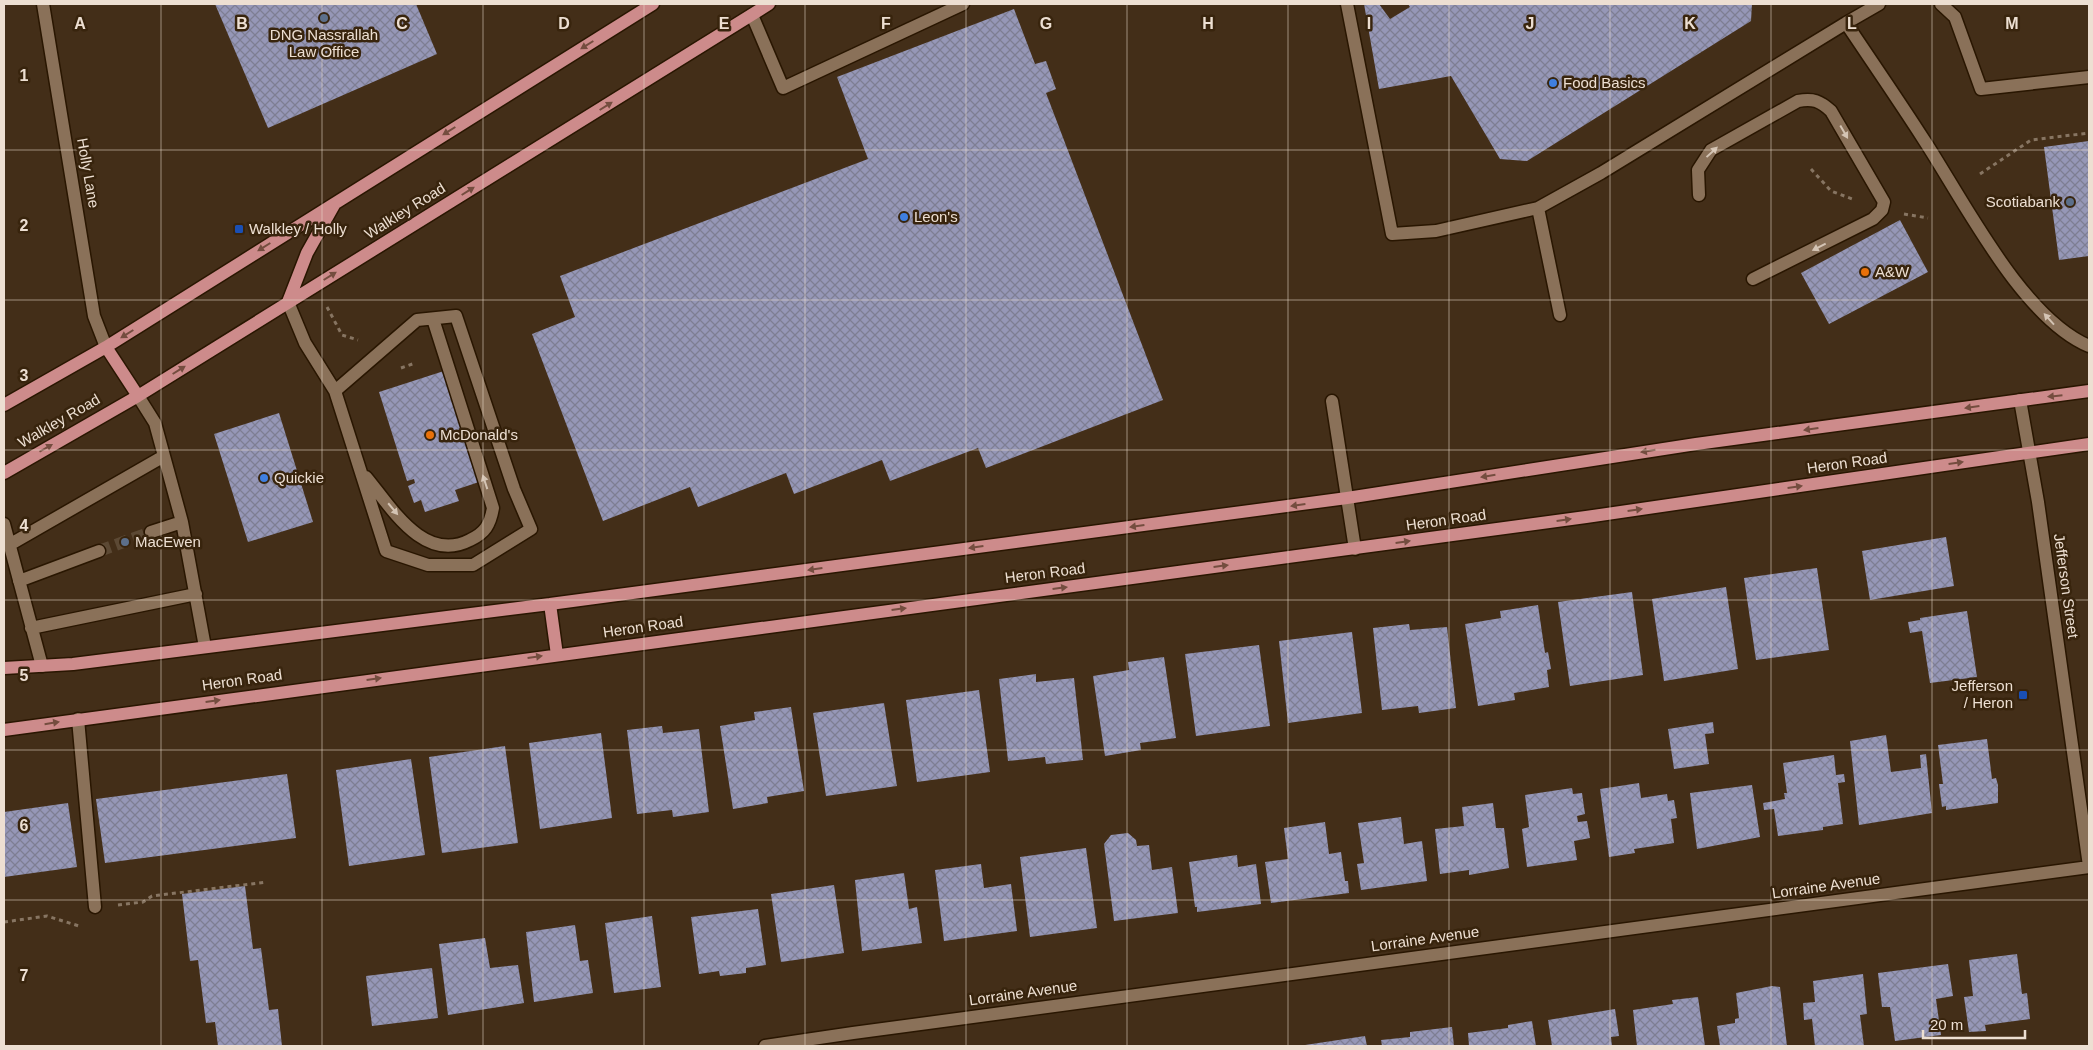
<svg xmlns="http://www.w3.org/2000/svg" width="2093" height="1050" viewBox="0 0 2093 1050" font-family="Arial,sans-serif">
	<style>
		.building { fill: url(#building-cross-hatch) }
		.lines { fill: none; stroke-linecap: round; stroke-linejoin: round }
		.minor-tunnel { stroke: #5c4934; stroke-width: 12; stroke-dasharray: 12 6; stroke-linecap: butt }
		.minor-casing { stroke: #291601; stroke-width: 15 }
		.major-casing { stroke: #291601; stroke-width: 15 }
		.path { stroke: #877562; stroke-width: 3; stroke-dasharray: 4 4; stroke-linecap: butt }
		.minor { stroke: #8a7159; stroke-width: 12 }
		.major { stroke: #cd8b8b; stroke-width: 12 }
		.oneway { fill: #744d3f }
		.oneway2 { fill: #d4c4b4 }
		.grid { fill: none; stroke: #eddfd2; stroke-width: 1; stroke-opacity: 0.55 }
		.service-dot { fill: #5c6f8a; stroke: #38240d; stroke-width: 2 }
		.shop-dot { fill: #3f7fe0; stroke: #38240d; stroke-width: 2 }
		.transit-dot { fill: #1a4fb4; stroke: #38240d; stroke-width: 2 }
		.food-dot { fill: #e8710a; stroke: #38240d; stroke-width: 2 }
		.labels { text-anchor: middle; stroke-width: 5; stroke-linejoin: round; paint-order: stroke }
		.poi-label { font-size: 15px; fill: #eddfd2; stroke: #38240d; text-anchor: start }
		.street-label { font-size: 15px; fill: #eddfd2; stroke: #38240d }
		.grid-label { font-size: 16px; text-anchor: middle; font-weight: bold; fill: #eddfd2; stroke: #38240d; stroke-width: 5; stroke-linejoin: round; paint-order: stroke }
	</style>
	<defs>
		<pattern id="building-cross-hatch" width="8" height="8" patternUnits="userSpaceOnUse" patternTransform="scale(1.25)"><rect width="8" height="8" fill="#9697b7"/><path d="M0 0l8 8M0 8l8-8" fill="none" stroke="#7e7e93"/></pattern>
	</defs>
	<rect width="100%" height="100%" fill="#432e18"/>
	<path class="building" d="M215 4H416L437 54 268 128Z
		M1364 4H1379L1390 19 1410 7 1408 4H1752L1751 21 1527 161 1500 159 1451 76 1379 89Z
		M1014 9 1035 64 1046 61 1056 89 1046 93 1163 400 986 468 978 448 890 481 882 460 794 494 786 473 698 507 690 487 603 521 532 334 575 317 560 276 868 159 837 77Z
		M2089 141V256L2059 260 2044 147Z
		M1900 220 1928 272 1829 324 1801 273Z
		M447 370 482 481 455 490 459 501 425 512 421 500 414 503 408 486 415 483 414 479 407 481 379 392Z
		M279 413 313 522 248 542 214 434Z
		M1946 537 1954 586 1870 600 1862 551Z
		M1817 568 1829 650 1756 660 1744 578Z
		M1726 587 1738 669 1664 681 1652 599Z
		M1632 592 1643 675 1570 686 1558 602Z
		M1538 605 1545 653 1548 652 1551 669 1547 670 1549 687 1514 693 1515 700 1478 706 1465 624 1501 618 1500 611Z
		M1967 611 1977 677 1930 683 1922 631 1910 633 1908 622 1920 620V618Z
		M1409 624 1410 630 1447 627 1456 708 1419 713 1418 706 1382 710 1373 628Z
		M1352 632 1362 713 1288 723 1279 641Z
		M1259 645 1270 726 1196 736 1185 654Z
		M1164 657 1176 738 1140 743 1141 750 1105 756 1093 676 1129 670 1128 662Z
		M1036 674V682L1074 678 1083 760 1046 764 1045 757 1008 761 999 679Z
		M979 690 990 772 917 782 906 700Z
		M884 703 897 786 826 796 813 713Z
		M791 707 804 791 767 797 768 803 733 809 720 726 755 720 754 712Z
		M1713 722 1714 733 1705 734 1709 764 1674 769 1668 729Z
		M662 726 663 733 699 729 709 812 673 817 672 810 637 814 627 730Z
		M601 733 612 818 540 829 529 743Z
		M1886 735 1891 772 1921 768 1920 755 1926 754 1932 813 1859 825 1850 741Z
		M1987 739 1992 779 1996 778 1998 785V803L1946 810V806L1942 807 1939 784H1943L1938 745Z
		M505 746 518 843 442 853 429 757Z
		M1834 755 1836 775 1844 774 1845 782 1838 783 1843 824 1823 827V830L1778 836 1774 809 1764 810 1763 803 1785 799 1784 793H1787L1783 763Z
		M411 759 425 855 349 866 336 770Z
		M287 774 296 838 105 863 96 799Z
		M1639 783 1641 798 1667 794 1668 801 1674 800 1677 818 1671 819 1674 843 1634 849 1635 853 1609 857 1600 789Z
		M1752 785 1760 837 1697 849 1690 793Z
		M1572 788 1573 794 1582 793 1585 814 1577 816 1578 822 1587 821 1590 838 1574 841 1577 860 1527 867 1522 829 1529 827 1525 795Z
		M68 803 77 867 4 877V812Z
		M1493 803 1496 828H1504L1509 868 1469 875V870L1440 874 1435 829 1464 826 1462 807Z
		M1401 817 1404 844 1422 841 1427 881 1361 890 1357 864 1364 863 1358 823Z
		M1325 822 1329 854 1341 852 1345 881H1348L1349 893 1271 903 1265 862 1288 859 1284 828Z
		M1128 833 1136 840 1137 846 1149 845 1152 870 1172 867 1178 913 1114 921 1104 844 1111 835Z
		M1086 848 1097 928 1030 937 1020 857Z
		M1237 855 1238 867 1256 864 1261 904 1197 912V907H1195L1189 862Z
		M981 864 984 888 1011 884 1017 931 944 941 935 870Z
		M904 873 909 909 917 907 922 943 862 951 855 880Z
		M834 885 844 953 781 962 771 894Z
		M245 886 253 949 261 948 269 1010 278 1009 282 1046H218L215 1022 206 1023 198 960 190 961 182 894Z
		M758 909 766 965 746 968V973L720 976 719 971 699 974 691 917Z
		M652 916 661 987 614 993 605 923Z
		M575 925 580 961 588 960 593 993 534 1002 526 932Z
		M485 938 490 968 518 965 524 1003 448 1015 439 944Z
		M2017 954 2022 994 2027 993 2030 1019 1985 1025 1986 1031 1969 1032 1964 997 1973 996 1969 960Z
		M1948 964 1953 996 1936 999 1941 1035 1895 1041 1890 1007H1882L1878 973Z
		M432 968 438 1018 372 1026 366 976Z
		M1863 974 1867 1014 1860 1015 1864 1046H1815L1812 1019 1804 1020 1803 1003 1815 1002 1813 981Z
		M1772 986 1780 987 1787 1046H1720L1717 1026 1735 1023V1019L1739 1018 1736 993Z
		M1698 997 1705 1046H1637L1633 1010 1673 1004 1672 1000Z
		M1615 1009 1619 1036 1611 1037 1612 1046H1552L1548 1020Z
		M1532 1021 1536 1046H1469L1468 1033 1508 1028V1025Z
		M1452 1027 1454 1046H1382L1381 1040 1410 1037V1032Z
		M1365 1036 1367 1046H1305V1045Z"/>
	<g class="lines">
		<path class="minor-tunnel" d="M99 551 151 532"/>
		<g class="minor-casing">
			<path id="minor" d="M43 4 94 316 106 347
				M1347 4 1392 234 1436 231 1538 208 1601 173 1846 23
				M1879 4 1846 23C1872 62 1899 101 1924 140 1964 201 2022 318 2089 346
				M1941 4 1955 17 1981 89 2089 77
				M752 15 783 88 963 4
				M1699 195 1698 170 1711 150 1798 101C1813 98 1820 101 1831 111L1884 202 1882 210 1873 219 1753 279
				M1538 208 1560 315
				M288 302 305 343 335 391
				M456 316 514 489 531 529 473 565H428L386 551 335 391 417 320Z
				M138 396 155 423 182 522 205 647
				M2020 400 2038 502 2089 866
				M1332 401 1355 549
				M366 477C391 507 424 564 470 540 485 533 490 525 493 508L433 319
				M4 524 42 666
				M151 532 182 522
				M9 545 164 456
				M19 581 99 551
				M31 628 196 594
				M78 719 95 907
				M765 1046 853 1033 2089 867"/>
		</g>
		<g class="major-casing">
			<path id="major" d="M288 302 307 253 334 205
				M106 347 138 396
				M4 405 106 347 653 4
				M4 473 138 396 769 4
				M550 604 557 655
				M4 668 73 664 550 604 1347 498 1696 444 2089 391
				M4 730 1586 517 2089 444"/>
		</g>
		<path class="path" d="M1811 169 1831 191 1855 200
			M1980 174 2031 140 2089 133
			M1904 214 1928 218
			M327 307 342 335 358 340
			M401 368 415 363
			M118 905 143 902 152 896 267 882
			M4 922 47 916 79 926"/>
		<use href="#minor" class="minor"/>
		<use href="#major" class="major"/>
	</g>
	<defs><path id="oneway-solid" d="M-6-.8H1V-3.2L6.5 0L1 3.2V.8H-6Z" transform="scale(1.25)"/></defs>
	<g class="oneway">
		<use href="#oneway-solid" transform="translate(587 45) rotate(148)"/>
		<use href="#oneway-solid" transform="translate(606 106) rotate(-32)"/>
		<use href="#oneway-solid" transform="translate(449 131) rotate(148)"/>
		<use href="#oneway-solid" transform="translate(468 191) rotate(-32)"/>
		<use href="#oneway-solid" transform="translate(264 247) rotate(148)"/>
		<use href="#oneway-solid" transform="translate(330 276) rotate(-32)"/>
		<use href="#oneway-solid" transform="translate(127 334) rotate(148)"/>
		<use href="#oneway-solid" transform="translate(179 370) rotate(-32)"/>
		<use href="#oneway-solid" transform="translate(2055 396) rotate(174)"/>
		<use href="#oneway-solid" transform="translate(1972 407) rotate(172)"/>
		<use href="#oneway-solid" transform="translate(1811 429) rotate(172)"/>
		<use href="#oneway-solid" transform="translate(46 448) rotate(-30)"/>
		<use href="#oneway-solid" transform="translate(1648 451) rotate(171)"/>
		<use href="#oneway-solid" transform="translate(1956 463) rotate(-8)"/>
		<use href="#oneway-solid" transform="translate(1488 476) rotate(171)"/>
		<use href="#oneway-solid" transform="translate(1795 487) rotate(-8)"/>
		<use href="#oneway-solid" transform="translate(1298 505) rotate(172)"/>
		<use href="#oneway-solid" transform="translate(1635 510) rotate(-8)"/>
		<use href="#oneway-solid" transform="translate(1564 520) rotate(-8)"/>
		<use href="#oneway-solid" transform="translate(1137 526) rotate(172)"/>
		<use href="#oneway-solid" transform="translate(1403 542) rotate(-8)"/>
		<use href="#oneway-solid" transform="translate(976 547) rotate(172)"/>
		<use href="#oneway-solid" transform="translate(1221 566) rotate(-7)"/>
		<use href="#oneway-solid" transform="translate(815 569) rotate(172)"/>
		<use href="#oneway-solid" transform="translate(1060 588) rotate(-7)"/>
		<use href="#oneway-solid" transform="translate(899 609) rotate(-7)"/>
		<use href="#oneway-solid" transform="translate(535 657) rotate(-8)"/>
		<use href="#oneway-solid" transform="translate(374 679) rotate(-8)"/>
		<use href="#oneway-solid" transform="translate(213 701) rotate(-8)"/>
		<use href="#oneway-solid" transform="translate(52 723) rotate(-9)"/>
	</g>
	<g class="oneway2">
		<use href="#oneway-solid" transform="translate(1844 132) rotate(60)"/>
		<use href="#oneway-solid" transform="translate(1712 152) rotate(-43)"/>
		<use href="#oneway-solid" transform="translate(1819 247) rotate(153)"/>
		<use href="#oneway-solid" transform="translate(2049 319) rotate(-132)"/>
		<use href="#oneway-solid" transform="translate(485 482) rotate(-108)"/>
		<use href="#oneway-solid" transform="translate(393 509) rotate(50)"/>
	</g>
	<path class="grid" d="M161 4V1046M322 4V1046M483 4V1046M644 4V1046M805 4V1046M966 4V1046M1127 4V1046M1288 4V1046M1449 4V1046M1610 4V1046M1771 4V1046M1932 4V1046M4 150H2089M4 300H2089M4 450H2089M4 600H2089M4 750H2089M4 900H2089"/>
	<g class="service-dot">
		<circle cx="324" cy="18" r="5"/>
		<circle cx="2070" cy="202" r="5"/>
		<circle cx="125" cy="542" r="5"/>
	</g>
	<g class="shop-dot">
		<circle cx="1553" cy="83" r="5"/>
		<circle cx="904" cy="217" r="5"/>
		<circle cx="264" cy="478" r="5"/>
	</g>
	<g class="transit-dot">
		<rect x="234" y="224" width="10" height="10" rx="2.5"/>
		<rect x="2018" y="690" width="10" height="10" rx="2.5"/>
	</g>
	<g class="food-dot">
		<circle cx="1865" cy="272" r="5"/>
		<circle cx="430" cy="435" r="5"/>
	</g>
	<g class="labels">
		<g class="poi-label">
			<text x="324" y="40" text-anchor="middle">DNG Nassrallah<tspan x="324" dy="17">Law Office</tspan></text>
			<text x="1563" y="88">Food Basics</text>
			<text x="2060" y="207" text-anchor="end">Scotiabank</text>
			<text x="914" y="222">Leon's</text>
			<text x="249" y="234">Walkley / Holly</text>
			<text x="1875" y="277">A&amp;W</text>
			<text x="440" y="440">McDonald's</text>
			<text x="274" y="483">Quickie</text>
			<text x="135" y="547">MacEwen</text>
			<text x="2013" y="691" text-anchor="end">Jefferson<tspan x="2013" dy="17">/ Heron</tspan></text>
		</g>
		<g class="street-label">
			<text transform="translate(88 173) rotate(80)" y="5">Holly Lane</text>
			<text transform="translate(405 211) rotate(-32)" y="5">Walkley Road</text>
			<text transform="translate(59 421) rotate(-30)" y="5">Walkley Road</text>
			<text transform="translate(1847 463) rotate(-8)" y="5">Heron Road</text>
			<text transform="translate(1446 520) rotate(-8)" y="5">Heron Road</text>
			<text transform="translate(1045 573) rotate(-7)" y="5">Heron Road</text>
			<text transform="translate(2066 586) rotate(82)" y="5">Jefferson Street</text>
			<text transform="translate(643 627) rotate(-8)" y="5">Heron Road</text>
			<text transform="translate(242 680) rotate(-8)" y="5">Heron Road</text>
			<text transform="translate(1826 886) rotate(-8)" y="5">Lorraine Avenue</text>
			<text transform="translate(1425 939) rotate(-8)" y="5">Lorraine Avenue</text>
			<text transform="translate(1023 993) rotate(-8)" y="5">Lorraine Avenue</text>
		</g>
	</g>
	<g class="grid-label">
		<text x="80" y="29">A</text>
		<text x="242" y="29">B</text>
		<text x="402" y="29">C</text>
		<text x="564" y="29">D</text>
		<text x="724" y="29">E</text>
		<text x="886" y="29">F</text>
		<text x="1046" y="29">G</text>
		<text x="1208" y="29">H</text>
		<text x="1369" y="29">I</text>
		<text x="1530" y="29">J</text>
		<text x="1690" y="29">K</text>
		<text x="1852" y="29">L</text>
		<text x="2012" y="29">M</text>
		<text x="24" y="81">1</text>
		<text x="24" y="231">2</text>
		<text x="24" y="381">3</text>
		<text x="24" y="531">4</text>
		<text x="24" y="681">5</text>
		<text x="24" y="831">6</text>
		<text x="24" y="981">7</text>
	</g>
	<rect width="2093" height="1050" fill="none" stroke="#eddfd2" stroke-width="10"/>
	<path d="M1923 1030v8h102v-8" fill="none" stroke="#eddfd2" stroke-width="2.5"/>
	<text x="1930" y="1030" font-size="15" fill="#eddfd2" stroke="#38240d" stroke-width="4" paint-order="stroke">20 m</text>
</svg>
